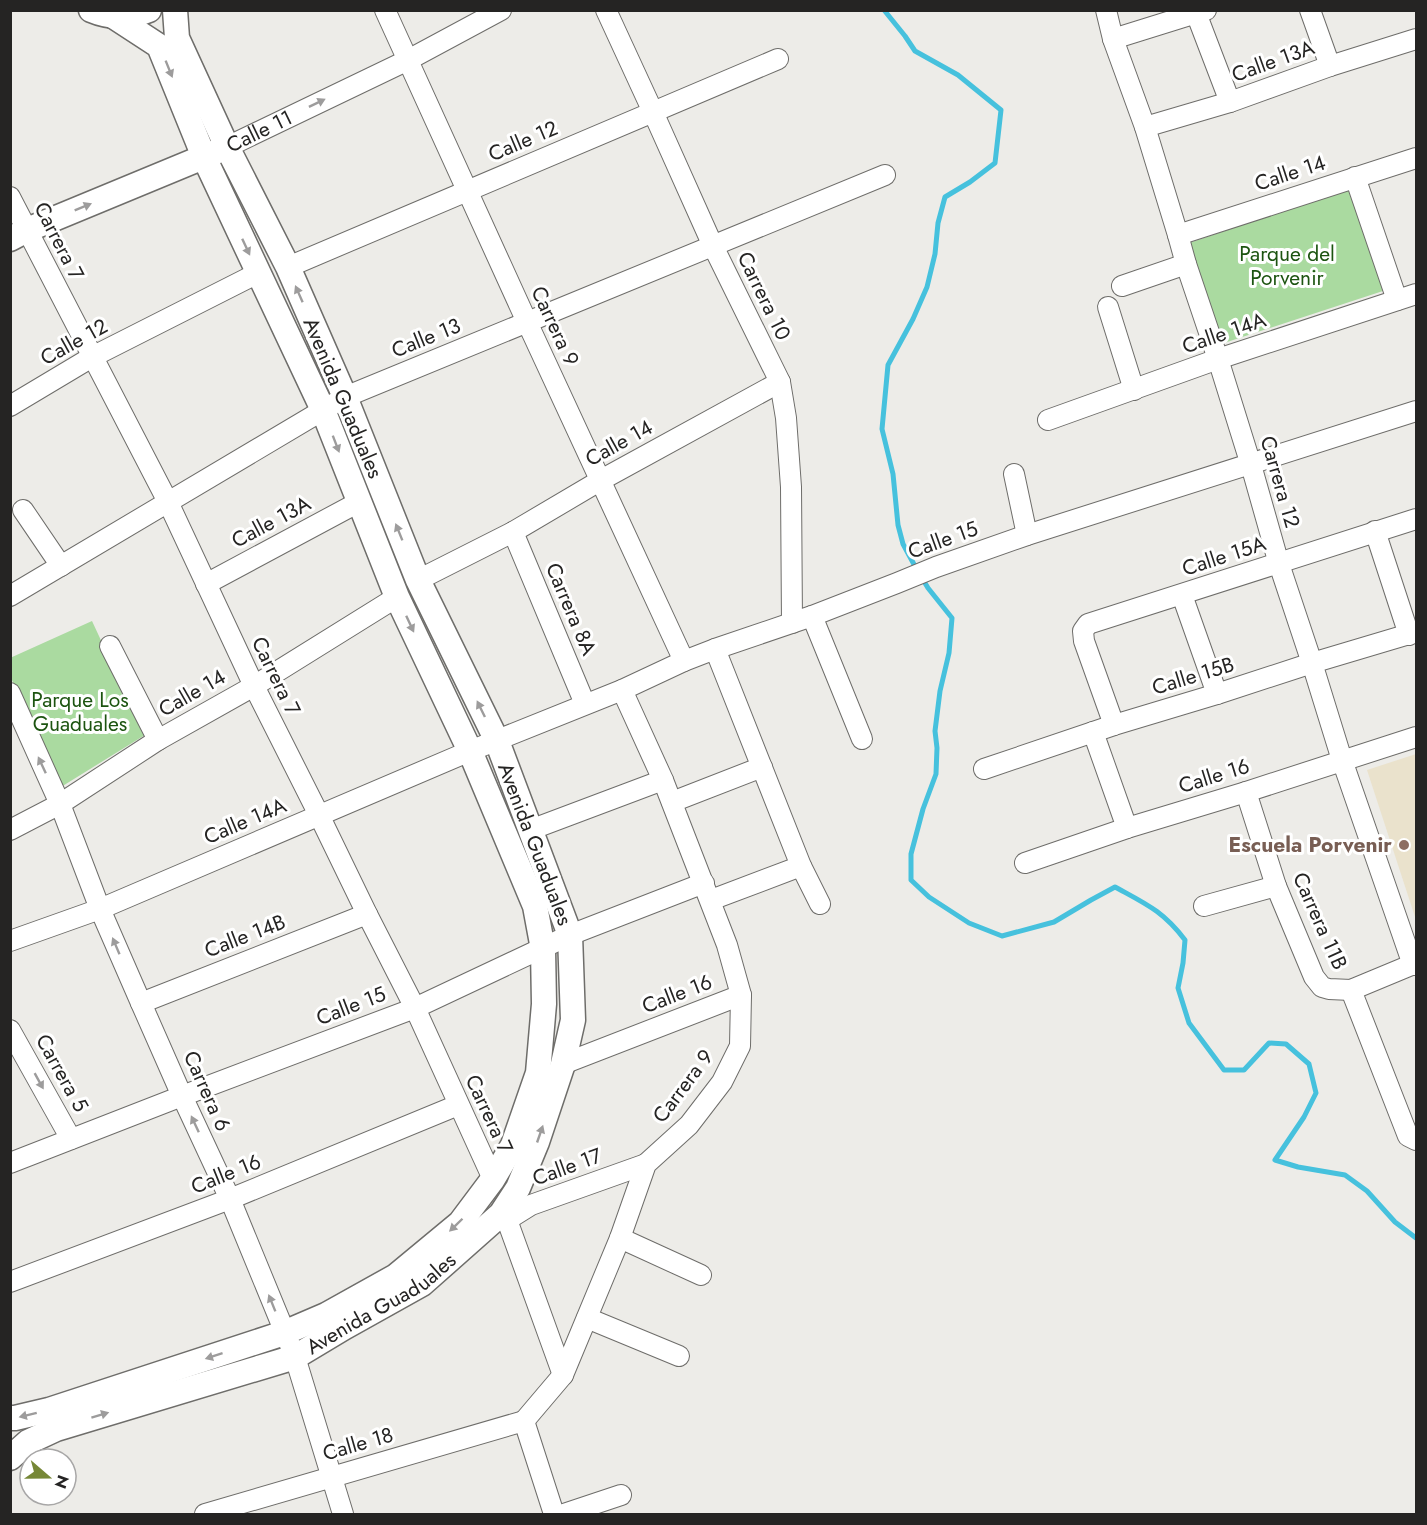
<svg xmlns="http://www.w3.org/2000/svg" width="1427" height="1525" viewBox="0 0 1427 1525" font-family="Jost,sans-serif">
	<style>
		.education { fill: #eae2cc }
		.green { fill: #aadaa0 }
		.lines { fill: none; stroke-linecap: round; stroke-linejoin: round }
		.stream { stroke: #46c1dd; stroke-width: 5 }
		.minor-casing { stroke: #6e6d6a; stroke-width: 22 }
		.major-casing { stroke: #6e6d6a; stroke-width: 27 }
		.minor { stroke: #fff; stroke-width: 20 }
		.major { stroke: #fff; stroke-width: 24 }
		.oneway { fill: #9d9c9c }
		.education-dot { fill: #8d6e63; stroke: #fff; stroke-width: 2 }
		.labels { text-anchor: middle; stroke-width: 6; stroke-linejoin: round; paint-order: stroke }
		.street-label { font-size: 21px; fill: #252423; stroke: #fff }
		.park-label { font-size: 21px; fill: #1c5410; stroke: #fff }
		.education-label { font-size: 21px; font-weight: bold; fill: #785e54; stroke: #fff; text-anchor: end }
	</style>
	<rect width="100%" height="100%" fill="#edece8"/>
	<path class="education" d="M1416 754V920L1367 770Z"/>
	<path class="green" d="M1349 189 1386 290 1221 344 1189 243Z
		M92 621 145 735 61 787 11 678 10 658Z"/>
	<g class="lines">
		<path class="stream" d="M884 10 905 36 915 51 958 75 1001 110 995 163 970 182 945 197 938 223 935 254 927 287 913 319 888 365 882 429 893 474 898 525 903 544 917 570
			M922 578 928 588 952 618 949 653 940 691 935 731 937 748 936 774 923 809 911 854V880L929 897 969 923 1002 936 1054 922 1091 900 1115 887C1146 904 1163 911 1185 940L1183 963 1178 988 1189 1023 1224 1070H1244L1269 1043 1286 1044 1309 1064 1316 1093 1304 1117 1275 1160 1298 1167 1345 1175 1367 1191 1395 1222 1416 1238"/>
		<g class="minor-casing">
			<g id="minor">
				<path d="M385 10 527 322 684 661"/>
				<path d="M606 10 653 112 713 246 780 382 786 418 791 487 792 623"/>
				<path d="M1106 10 1113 39 1145 127 1178 235 1186 264 1218 359 1251 465 1279 564 1312 663 1342 760 1413 965"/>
				<path d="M1310 10 1330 66"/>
				<path d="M1196 13 1230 102"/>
				<path d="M1113 39 1206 10"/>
				<path d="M1145 127 1230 102 1330 66 1416 39"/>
				<path id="s1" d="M227 147 408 60 501 10"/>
				<path d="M1355 177 1397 300"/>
				<path d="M10 197 168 502 254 686 319 815 367 914 415 1008 493 1179"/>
				<path d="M1178 235 1416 158"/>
				<path d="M288 267 778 59"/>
				<path d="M1122 286 1186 264"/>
				<path d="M1108 307 1134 390"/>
				<path d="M10 406 92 357 258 273"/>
				<path d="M1048 420 1218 359 1416 294"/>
				<path d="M1014 474 1027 535"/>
				<path d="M23 510 61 566"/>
				<path d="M1375 531 1409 635"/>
				<path d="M513 532 585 704"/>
				<path d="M418 580 513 532 601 480 780 382"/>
				<path d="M206 584 359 502"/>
				<path d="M1182 595 1217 694"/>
				<path d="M10 596 345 397 885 175"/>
				<path d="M812 616 862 739"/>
				<path d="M110 646 158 740"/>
				<path d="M715 649 801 866 820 904"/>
				<path d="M10 693 60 804 100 909 141 1003 182 1096 230 1199 295 1357 343 1514"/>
				<path d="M1114 725 1084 641 1083 631 1088 624 1416 519"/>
				<path d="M1093 732 1127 828"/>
				<path d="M984 769 1114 725 1217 694 1312 663 1416 632"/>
				<path d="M1246 792 1276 886 1314 977 1322 987 1329 989 1351 990 1416 963"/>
				<path d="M672 802 762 767"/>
				<path d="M10 830 60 804 158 740 254 686 397 597"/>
				<path d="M530 830 663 780"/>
				<path d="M1025 863 1127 828 1246 792 1416 737"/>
				<path d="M711 900 801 866"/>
				<path d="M1204 906 1276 886"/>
				<path d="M10 941 100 909 470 751 622 690 684 661 715 649 812 616 897 583 936 567 1027 535 1416 411"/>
				<path d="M1351 990 1408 1136 1416 1140"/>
				<path d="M141 1003 367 914"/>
				<path d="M10 1030 71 1139"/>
				<path d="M563 1064 741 995"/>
				<path d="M10 1163 182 1096 415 1008 570 935 704 883"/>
				<path d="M501 1214 507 1220 563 1375"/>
				<path d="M507 1220 531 1205 646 1164"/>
				<path d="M620 1238 701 1275"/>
				<path d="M10 1282 230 1199 458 1105"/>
				<path d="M587 1318 679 1356"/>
				<path d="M524 1421 563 1375 620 1238 646 1164 689 1125 722 1082 740 1046 741 995 727 945 663 780 622 690"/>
				<path d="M524 1421 554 1514"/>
				<path d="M205 1514 524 1421"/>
				<path d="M564 1514 621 1495"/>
			</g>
		</g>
		<g class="major-casing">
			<g id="major">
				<path d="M91 10C110 18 130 18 149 10"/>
				<path d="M10 239 27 230 218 151"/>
				<path d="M10 1418H15L49 1410 284 1333 326 1315 396 1276 460 1223 493 1179 513 1145 538 1073 544 1004 543 949 535 906 470 751 397 597 323 410 204 157 159 46 113 16"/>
				<path id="s2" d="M10 1458 28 1442 56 1429 295 1357 345 1327 422 1284 501 1214 518 1188 537 1142 563 1064 573 1020 570 935 497 741 418 580 345 397 288 267 227 147 177 38 175 10"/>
			</g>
		</g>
		<use href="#minor" class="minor"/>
		<use href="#major" class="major"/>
	</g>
	<defs><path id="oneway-solid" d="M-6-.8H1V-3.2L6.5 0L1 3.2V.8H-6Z" transform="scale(1.5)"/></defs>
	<g class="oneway">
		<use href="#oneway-solid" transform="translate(169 69) rotate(68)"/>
		<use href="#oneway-solid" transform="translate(317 103) rotate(-26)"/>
		<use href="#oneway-solid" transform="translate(83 207) rotate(-22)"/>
		<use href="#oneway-solid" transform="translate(246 247) rotate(65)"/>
		<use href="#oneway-solid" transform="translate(299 294) rotate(-114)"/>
		<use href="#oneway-solid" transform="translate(336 444) rotate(69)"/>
		<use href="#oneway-solid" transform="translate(399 532) rotate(-112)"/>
		<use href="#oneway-solid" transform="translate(410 624) rotate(65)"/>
		<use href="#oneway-solid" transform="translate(481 709) rotate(-116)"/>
		<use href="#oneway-solid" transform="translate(42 765) rotate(-115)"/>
		<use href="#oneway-solid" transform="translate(116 946) rotate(-113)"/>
		<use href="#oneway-solid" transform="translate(39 1081) rotate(61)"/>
		<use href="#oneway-solid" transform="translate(195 1124) rotate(-115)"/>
		<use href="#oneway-solid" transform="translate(540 1134) rotate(-71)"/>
		<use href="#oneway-solid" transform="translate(456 1225) rotate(136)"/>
		<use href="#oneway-solid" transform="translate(272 1303) rotate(-112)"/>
		<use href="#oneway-solid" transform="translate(214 1356) rotate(162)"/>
		<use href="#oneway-solid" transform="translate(28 1415) rotate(166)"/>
		<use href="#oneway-solid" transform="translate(100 1415) rotate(-17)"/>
	</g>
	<circle class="education-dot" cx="1404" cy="845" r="6"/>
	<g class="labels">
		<g class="street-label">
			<text transform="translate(1273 61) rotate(-20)" y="7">Calle 13A</text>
			<text dy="7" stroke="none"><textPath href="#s1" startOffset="36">Calle 11</textPath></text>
			<text transform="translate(523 141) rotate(-23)" y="7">Calle 12</text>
			<text transform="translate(1290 173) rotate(-18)" y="7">Calle 14</text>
			<text transform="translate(59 241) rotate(63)" y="7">Carrera 7</text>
			<text transform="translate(764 296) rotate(64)" y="7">Carrera 10</text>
			<text transform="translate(555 326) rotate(65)" y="7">Carrera 9</text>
			<text transform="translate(1224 333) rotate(-19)" y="7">Calle 14A</text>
			<text transform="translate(426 338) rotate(-22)" y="7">Calle 13</text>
			<text transform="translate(74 342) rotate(-29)" y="7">Calle 12</text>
			<text transform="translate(343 398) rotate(67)" y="7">Avenida Guaduales</text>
			<text transform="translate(619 443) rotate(-29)" y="7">Calle 14</text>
			<text transform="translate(1280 482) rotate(74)" y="7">Carrera 12</text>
			<text transform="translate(271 522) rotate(-28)" y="7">Calle 13A</text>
			<text transform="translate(943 540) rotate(-20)" y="7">Calle 15</text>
			<text transform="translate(1224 556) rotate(-18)" y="7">Calle 15A</text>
			<text transform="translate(571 609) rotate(67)" y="7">Carrera 8A</text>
			<text transform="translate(276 676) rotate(64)" y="7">Carrera 7</text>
			<text transform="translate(1193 676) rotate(-17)" y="7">Calle 15B</text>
			<text transform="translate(192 693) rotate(-30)" y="7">Calle 14</text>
			<text transform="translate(1214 776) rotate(-17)" y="7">Calle 16</text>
			<text transform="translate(245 821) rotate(-23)" y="7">Calle 14A</text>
			<text transform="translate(535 844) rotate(69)" y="7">Avenida Guaduales</text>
			<text transform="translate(1320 921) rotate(66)" y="7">Carrera 11B</text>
			<text transform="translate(245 936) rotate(-21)" y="7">Calle 14B</text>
			<text transform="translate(677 994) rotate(-21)" y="7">Calle 16</text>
			<text transform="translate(351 1006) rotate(-21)" y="7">Calle 15</text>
			<text transform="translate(62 1073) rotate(61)" y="7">Carrera 5</text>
			<text transform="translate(683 1086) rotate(-53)" y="7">Carrera 9</text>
			<text transform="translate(207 1091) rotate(66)" y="7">Carrera 6</text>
			<text transform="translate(489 1114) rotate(65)" y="7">Carrera 7</text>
			<text transform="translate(567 1167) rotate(-20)" y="7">Calle 17</text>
			<text transform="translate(226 1174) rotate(-22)" y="7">Calle 16</text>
			<text dy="7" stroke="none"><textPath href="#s2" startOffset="406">Avenida Guaduales</textPath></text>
			<text transform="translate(358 1444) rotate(-16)" y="7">Calle 18</text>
		</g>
		<g class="park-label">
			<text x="1287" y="261">Parque del<tspan x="1287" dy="24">Porvenir</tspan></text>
			<text x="80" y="707">Parque Los<tspan x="80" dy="24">Guaduales</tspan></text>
		</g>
		<g class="education-label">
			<text x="1392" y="852">Escuela Porvenir</text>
		</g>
	</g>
	<rect width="1427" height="1525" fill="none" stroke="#252423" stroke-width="24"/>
	<g transform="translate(48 1477) rotate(110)"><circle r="28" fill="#ffffff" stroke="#a8a7a7" stroke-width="1.5"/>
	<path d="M0-4.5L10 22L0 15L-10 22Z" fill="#768736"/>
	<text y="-9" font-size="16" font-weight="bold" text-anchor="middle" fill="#252423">N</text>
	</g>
</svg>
